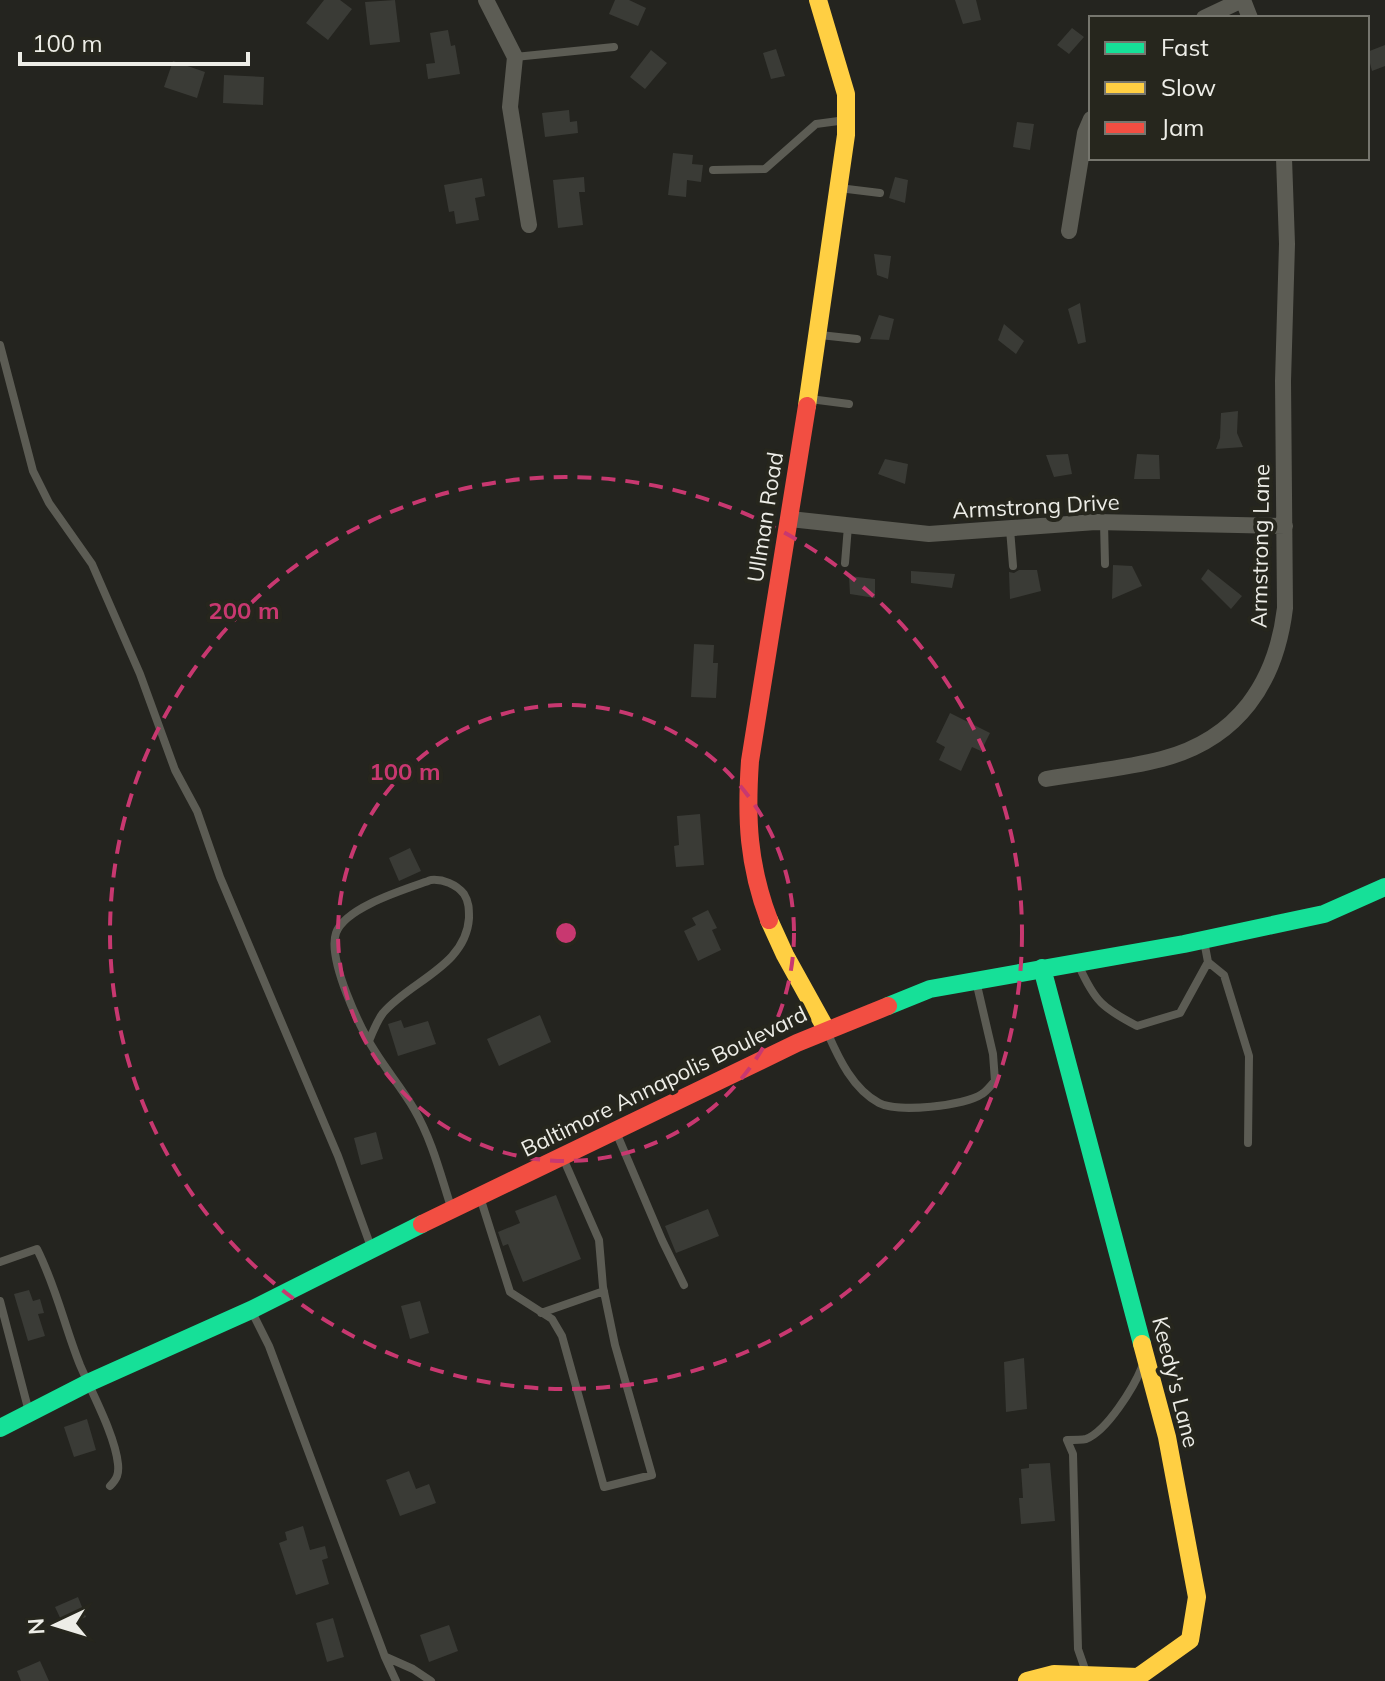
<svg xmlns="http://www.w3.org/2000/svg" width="1385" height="1681" viewBox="0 0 1385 1681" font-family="Mulish,sans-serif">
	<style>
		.building { fill: #3a3b36 }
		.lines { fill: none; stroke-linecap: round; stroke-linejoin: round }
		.lane { stroke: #5c5c54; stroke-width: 8 }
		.street { stroke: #5c5c54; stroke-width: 16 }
		.fast { stroke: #16e098; stroke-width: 18 }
		.slow { stroke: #ffcf43; stroke-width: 18 }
		.jam { stroke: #f24e42; stroke-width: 18 }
		.ring { fill: none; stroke: #c83870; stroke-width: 4; stroke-dasharray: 14 10 }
		.labels { text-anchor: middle; stroke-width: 8; stroke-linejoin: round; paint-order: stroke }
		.street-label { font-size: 22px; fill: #edede7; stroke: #26261d }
		.centre { fill: #c83870; stroke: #26261d; stroke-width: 4 }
		.ring-label { font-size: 24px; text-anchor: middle; font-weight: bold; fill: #c83870; stroke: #26261d; stroke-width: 8; stroke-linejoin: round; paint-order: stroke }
	</style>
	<rect width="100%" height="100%" fill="#24241f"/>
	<path class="building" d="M324 0H340L352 9 328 40 306 23Z
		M395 0 400 42 370 45 365 2Z
		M615 0H629L646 8 638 26 609 14Z
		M955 0H976L981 20 963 24Z
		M1072 28 1084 37 1069 54 1057 45Z
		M448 30 451 46 455 45 460 74 428 79 426 64 435 63 430 33Z
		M1385 45V66L1372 71 1367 52Z
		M776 49 785 76 771 79 763 53Z
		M651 50 667 63 645 89 630 77Z
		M173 61 205 72 197 98 164 87Z
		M224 75 264 77 263 105 223 103Z
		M569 110 570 122 577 121 578 133 545 137 542 113Z
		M1017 122 1034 124 1030 150 1013 147Z
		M673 153 693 155 692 164 703 165 701 182 687 180 686 197 668 195Z
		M584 177 585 192H579L583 225 558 228 553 180Z
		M895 177 908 180 905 203 889 198Z
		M482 178 485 196 475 198 479 220 456 224 454 211 449 212 444 185Z
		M874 254 891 256 888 279 877 275Z
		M1080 303 1086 342 1078 344 1068 309Z
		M879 315 894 319 889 340 870 339Z
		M1004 324 1024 341 1016 354 998 340Z
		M1238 411 1237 433 1243 447 1216 449 1220 438 1221 413Z
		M1068 454 1072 474 1054 477 1046 455Z
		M1137 454 1159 455 1160 479H1134Z
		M885 459 908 464 905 484 878 474Z
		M1113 565 1132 566 1142 586 1112 599Z
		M1208 569 1242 596 1231 609 1201 579Z
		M1019 570H1037L1041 591 1010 599 1009 572 1014 573Z
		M911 571 955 574 952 588 911 583Z
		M849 576 875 579V598L850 594Z
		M694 644 714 645 713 663H718L716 698 691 697Z
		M950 713 990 733 981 751 972 747 961 771 939 760 945 747 936 742Z
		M700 814 704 865 676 867 674 846 679 845 677 816Z
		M410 848 421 871 399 881 389 858Z
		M708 910 717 928 712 930 721 950 698 961 684 931 696 925 692 918Z
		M540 1015 551 1042 499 1066 487 1039Z
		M401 1020 404 1028 428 1021 436 1044 398 1056 388 1024Z
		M376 1132 383 1159 361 1165 354 1138Z
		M556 1195 581 1259 523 1282 508 1244 503 1246 498 1232 520 1223 515 1211Z
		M708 1209 719 1236 676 1253 665 1226Z
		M29 1290 33 1301 40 1299 44 1313 38 1314 45 1336 28 1341 14 1294Z
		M420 1301 429 1333 410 1339 401 1306Z
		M1024 1358 1027 1409 1006 1412 1004 1362Z
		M87 1419 96 1450 74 1457 64 1427Z
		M1050 1463 1055 1521 1021 1524 1019 1498H1023L1021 1469 1029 1468V1464Z
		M409 1471 416 1489 429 1484 436 1503 400 1516 386 1480Z
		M303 1526 310 1550 325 1546 328 1558 322 1560 329 1584 296 1595 279 1543 287 1540 285 1532Z
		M78 1597 86 1617 64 1626 55 1607Z
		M333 1618 344 1657 327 1662 316 1623Z
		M449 1625 458 1651 429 1662 420 1635Z
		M40 1661 49 1681H21L17 1671Z"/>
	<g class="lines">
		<path class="lane" d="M515 57 614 47
			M713 170 765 169 816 124 846 120
			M839 188 880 193
			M820 335 857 339
			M0 345 33 471 49 503 92 564 140 674 175 770 197 811 220 877 338 1156 371 1247
			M810 399 849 404
			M1104 523 1105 564
			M1010 529 1013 566
			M845 563 848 526
			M1208 962 1224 975 1249 1056 1248 1143
			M1079 966C1095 1002 1103 1008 1137 1026L1180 1013 1208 962 1204 941
			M828 1034C839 1059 853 1089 879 1103 898 1113 964 1106 982 1094 987 1091 991 1085 995 1081L993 1054 976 981
			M369 1041C373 1031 377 1021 383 1013 410 981 466 966 469 918 469 909 469 902 464 894 456 884 443 879 431 880 406 889 345 907 336 933 327 960 361 1030 376 1053 388 1072 403 1090 414 1109 432 1140 440 1173 451 1207
			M616 1132 662 1240 684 1285
			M480 1197 510 1292 552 1319 562 1336 604 1487 652 1475 615 1345 603 1287 599 1240 563 1158
			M0 1262 37 1249C57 1289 64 1325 80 1365 92 1393 115 1435 118 1464 119 1474 117 1479 110 1486
			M0 1301 29 1412
			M251 1310 269 1346 385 1657 396 1681
			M541 1313 604 1291
			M386 1657 413 1669 431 1681
			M1086 1672 1078 1649 1073 1454 1067 1440C1072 1440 1081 1440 1086 1439 1107 1431 1134 1387 1142 1367"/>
		<path class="street" d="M486 0 515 57 510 107 529 225
			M1243 0 1250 18
			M1204 18 1242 0
			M1069 231 1085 133 1091 119
			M790 519 929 534 1096 522 1285 526
			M1046 779C1084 772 1124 769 1162 759 1238 739 1276 683 1285 608L1283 381 1287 244 1284 158"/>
		<path class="fast" d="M1042 968 1142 1344
			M888 1006 930 989 1184 944 1324 914 1385 887
			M0 1428 88 1383 251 1310 422 1224"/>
		<path class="slow" d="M807 406 846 135V94L818 0
			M769 920 785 955 826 1029
			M1027 1681 1054 1674 1138 1677 1190 1640 1197 1597 1167 1437 1142 1344"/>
		<path class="jam" d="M769 920C748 864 746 819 750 761L807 406
			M422 1224 797 1043 888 1006"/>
	</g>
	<g class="ring">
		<circle cx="566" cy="933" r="228"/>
		<circle cx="566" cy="933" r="456"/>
	</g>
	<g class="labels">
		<g class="street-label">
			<text transform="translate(1036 506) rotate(-3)" y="8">Armstrong Drive</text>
			<text transform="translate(765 517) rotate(-81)" y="8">Ullman Road</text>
			<text transform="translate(1260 546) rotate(-89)" y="8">Armstrong Lane</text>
			<text transform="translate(664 1081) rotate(-26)" y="8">Baltimore Annapolis Boulevard</text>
			<text transform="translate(1176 1382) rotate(76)" y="8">Keedy's Lane</text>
		</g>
	</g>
	<circle cx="566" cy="933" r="12" class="centre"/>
	<g class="ring-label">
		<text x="244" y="619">200 m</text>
		<text x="405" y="780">100 m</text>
	</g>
	<rect x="1089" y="16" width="280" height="144" fill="#26261d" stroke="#76766e" stroke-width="2"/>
	<rect x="1105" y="42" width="40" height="12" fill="#16e098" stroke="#76766e" stroke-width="2"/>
	<text x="1161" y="56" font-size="24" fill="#edede7">Fast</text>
	<rect x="1105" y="82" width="40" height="12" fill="#ffcf43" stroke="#76766e" stroke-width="2"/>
	<text x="1161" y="96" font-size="24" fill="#edede7">Slow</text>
	<rect x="1105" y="122" width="40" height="12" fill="#f24e42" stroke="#76766e" stroke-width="2"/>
	<text x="1161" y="136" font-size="24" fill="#edede7">Jam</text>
	<g transform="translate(56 1625) rotate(266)" stroke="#26261d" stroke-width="6" paint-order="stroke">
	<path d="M0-6L14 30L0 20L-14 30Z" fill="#edede7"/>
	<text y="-12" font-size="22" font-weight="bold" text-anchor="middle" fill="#edede7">N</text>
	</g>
	<path d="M20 52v12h228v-12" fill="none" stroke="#edede7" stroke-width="4"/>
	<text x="32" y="52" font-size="24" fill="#edede7" stroke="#26261d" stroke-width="6" paint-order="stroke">100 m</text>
</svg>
